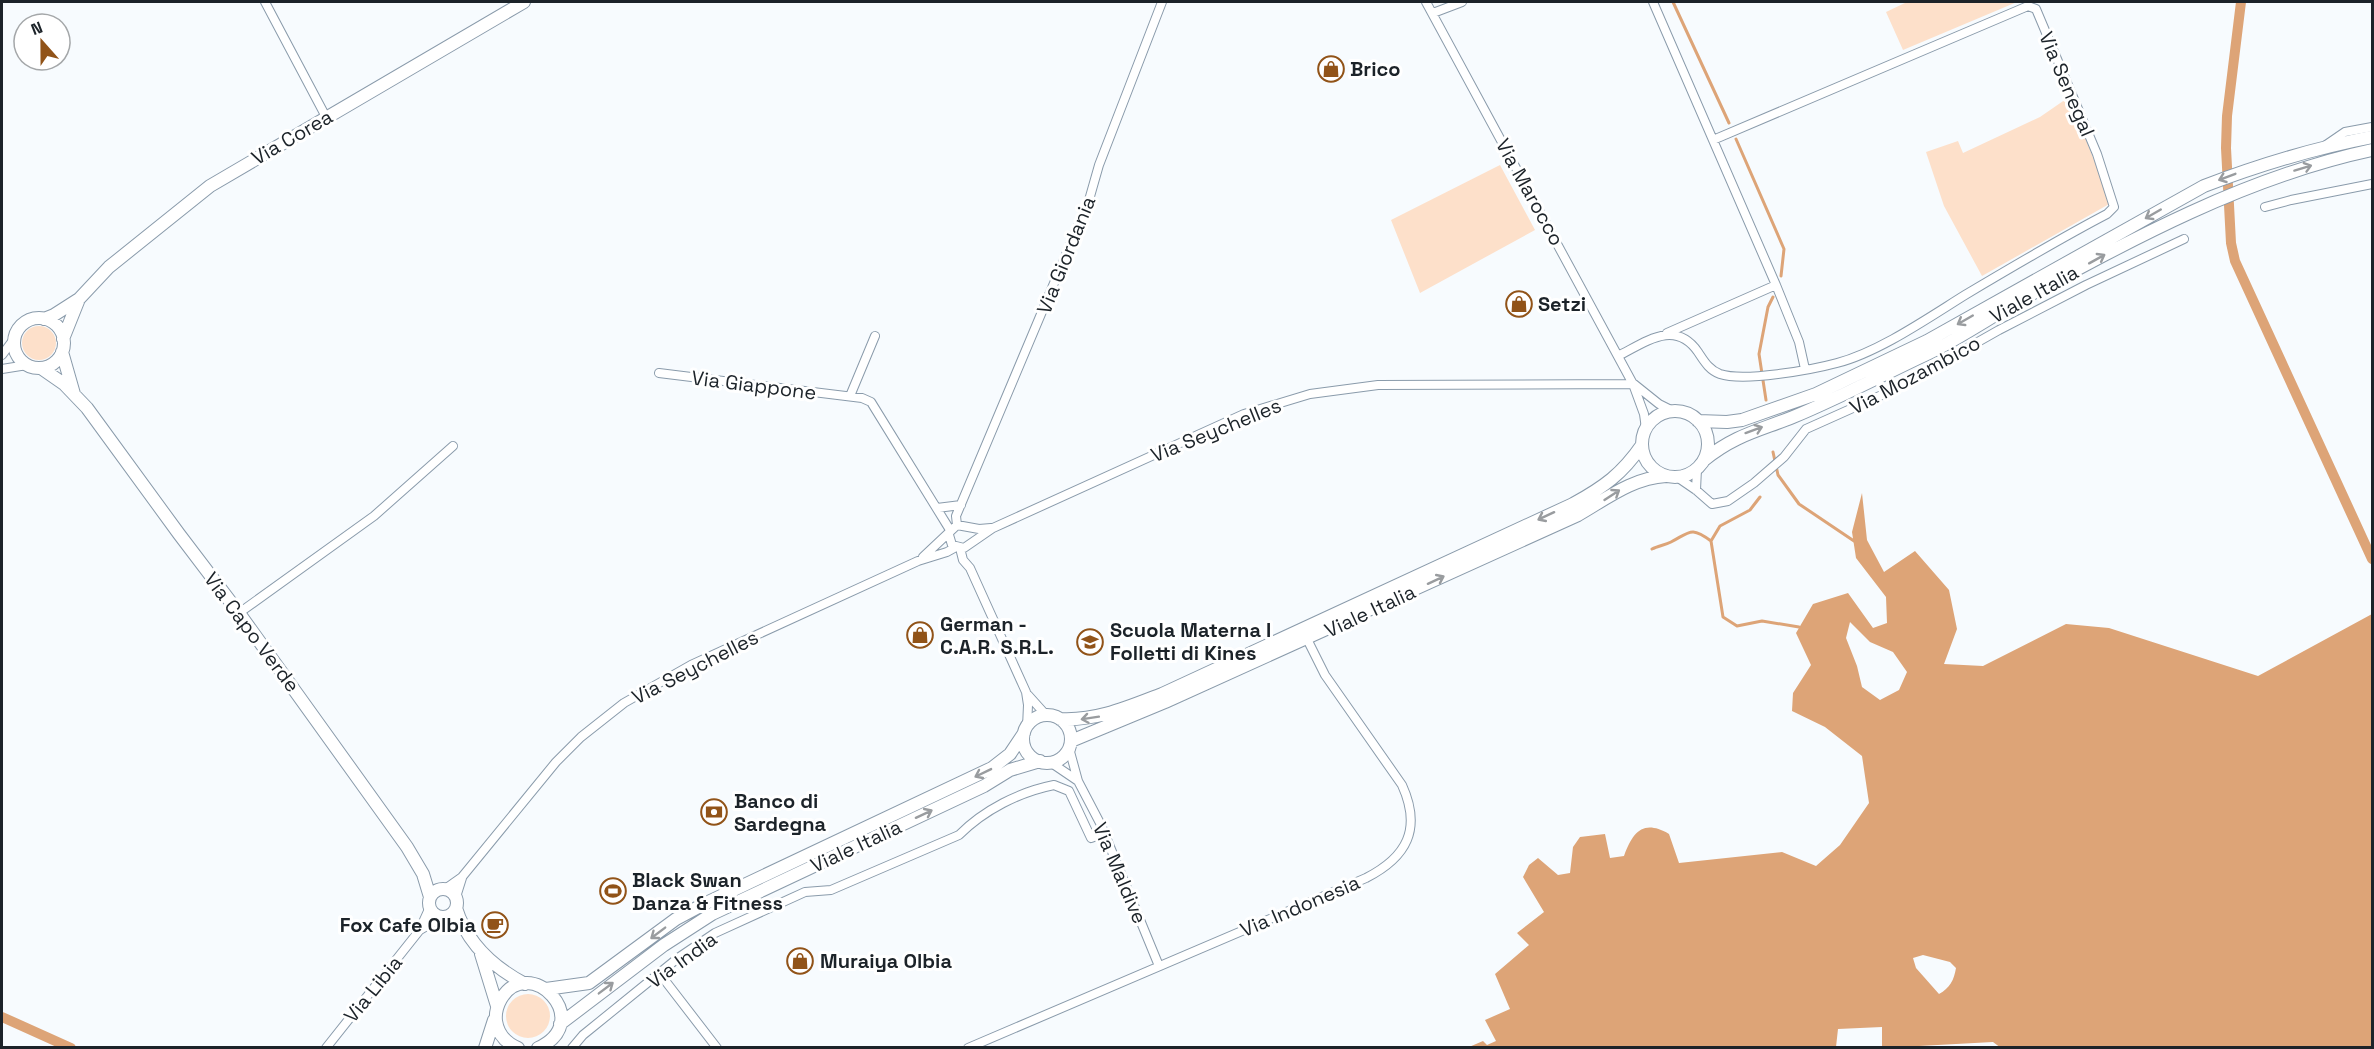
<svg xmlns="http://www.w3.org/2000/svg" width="2374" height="1049" viewBox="0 0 2374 1049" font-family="'Space Grotesk',sans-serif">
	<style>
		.green { fill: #fde0ca }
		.water { fill: #dda477; fill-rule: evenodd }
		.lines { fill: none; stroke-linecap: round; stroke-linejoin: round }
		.stream { stroke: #dda477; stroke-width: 3 }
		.canal { stroke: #dda477; stroke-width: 10 }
		.street-casing { stroke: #8a9bab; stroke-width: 10 }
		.secondary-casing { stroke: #8a9bab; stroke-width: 14 }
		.street { stroke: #fff; stroke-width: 8 }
		.secondary { stroke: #fff; stroke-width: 12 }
		.oneway { stroke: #999c9f }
		.labels { text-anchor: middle; stroke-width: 6; stroke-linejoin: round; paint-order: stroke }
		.poi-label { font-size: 20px; font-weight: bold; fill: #1c2329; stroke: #fff; text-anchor: start }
		.street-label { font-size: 20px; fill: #1c2329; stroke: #fff }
	</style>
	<rect width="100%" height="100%" fill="#f7fbfe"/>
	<path class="green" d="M1907 2H2017L1903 50 1886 12Z
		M2069 97 2111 203 1982 276 1944 206 1926 152 1958 141 1963 153 2040 117Z
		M1500 165 1535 230 1420 293 1391 220Z
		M22 343a17 17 0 1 1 34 0a17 17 0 1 1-34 0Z
		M506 1016a22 22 0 1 1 44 0a22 22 0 1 1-44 0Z"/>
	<path class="water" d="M1862 493 1867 540 1884 572 1915 551 1949 590 1957 629 1944 664 1983 666 2066 624 2109 628 2258 676 2372 614V1047L2001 1048 1993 1042 1882 1048V1027L1838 1029 1836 1047H1469L1483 1041 1487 1045 1496 1041 1485 1020 1510 1009 1495 974 1529 945 1517 933 1544 912 1523 877 1529 865 1538 858 1558 875 1570 873 1573 847 1580 837 1605 834 1610 858 1624 856C1633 832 1643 819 1669 834L1679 863 1782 852 1816 866 1840 845 1869 803 1862 756 1825 727 1792 711 1793 693 1811 665 1796 633 1813 604 1848 593 1873 628 1887 623 1886 597 1856 558 1852 532ZM1850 622 1870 642 1893 652 1907 672 1899 690 1880 700 1862 687 1857 666 1846 638ZM1923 955 1950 962 1956 968C1954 980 1950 988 1939 994L1916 968 1913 958Z"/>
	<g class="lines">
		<path class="stream" d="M1673 2 1729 123
			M1736 139 1784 249 1781 276
			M1766 400 1759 354 1768 307 1773 297
			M1773 452 1778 475 1799 504 1854 541
			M1760 497 1750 510 1720 526 1711 541 1723 617 1737 626 1762 621 1799 627
			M1652 549C1658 546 1665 545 1671 542 1690 532 1691 526 1711 541"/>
		<path class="canal" d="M2241 2 2227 116 2226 148 2231 243 2235 261 2372 559
			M2 1017 71 1048"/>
		<g class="street-casing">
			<path id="street" d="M265 2 326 117
				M1426 2 1633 384 1644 414 1646 429
				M1653 2 1776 285 1799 342 1805 369
				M1433 13 1462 2
				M2326 145 2345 132 2372 127
				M2265 207 2291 200 2372 184
				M1667 333 1776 285
				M2 355 14 339
				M1618 356C1646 342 1675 319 1698 352 1704 361 1709 370 1720 374 1744 382 1811 370 1837 363 1879 352 1928 318 1965 295 2012 267 2059 239 2107 214L2114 207 2097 154 2036 9 2028 6 1713 140
				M2 369 27 365
				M659 373 862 398 871 402 950 530
				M1634 384 1659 404 1673 411
				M850 396 875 336
				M1677 477 1696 490 1712 504 1728 501 1754 483 1784 457 1806 429 1893 390 1999 330 2086 285 2184 239
				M1696 490 1697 469
				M937 508 961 505
				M957 525 956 516 1089 200 1099 165 1162 2
				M949 535 952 545 964 548 993 528 1244 414 1310 394 1378 385 1633 384
				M960 548 963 560 970 568 1026 692 1028 705 1027 727
				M923 557 957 525 979 529 991 528
				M239 613 374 516 453 446
				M1028 695 1046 715
				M1069 748 1078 781 1101 825 1159 966
				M1050 762 1078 781
				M445 889 462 877 556 762 581 737 624 703 691 665 918 561 947 552 956 547
				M456 897 462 878
				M420 930 442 917
				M660 974 717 1048
				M326 1048 419 931 429 909
				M572 1048 583 1035 678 958 715 933 805 892 831 890 959 835C984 810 1019 792 1054 785L1069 791 1091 838 1104 833
				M968 1048 1366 878C1407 857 1422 829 1402 785L1325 675 1307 639"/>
		</g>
		<g class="secondary-casing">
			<path id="secondary" d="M14 343a25 25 0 1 1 50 0a25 25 0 1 1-50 0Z
				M44 319 54 315 79 299 109 267 210 186 524 2
				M63 339 79 299
				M62 352 74 394
				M41 368 64 384 87 408 179 534 239 613 407 847 423 874 430 897
				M1642 444a33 33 0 1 1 66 0a33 33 0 1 1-66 0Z
				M1698 421 1727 422 1742 420 1816 394 1927 341 2204 186C2259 165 2315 148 2372 137
				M1704 460C1735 435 1758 431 1793 417 1839 398 1884 374 1929 353 1960 338 1989 318 2019 301 2132 239 2246 177 2372 150
				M1023 739a24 24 0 1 1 48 0a24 24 0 1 1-48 0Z
				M1060 719C1097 721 1128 707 1162 694L1573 504C1604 487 1622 474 1642 445
				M1071 741 1165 702 1578 515C1606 499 1632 478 1666 476
				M429 903a14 14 0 1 1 28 0a14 14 0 1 1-28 0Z
				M456 908C467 944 493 967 525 984
				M481 954 497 1006
				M546 989 589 983 676 919 704 904 992 768 1010 754 1024 733
				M560 1024 664 945 712 914 984 786 1010 770 1040 761
				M485 1048 494 1020
				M518 1048C506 1043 498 1034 496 1021 495 1012 497 1006 501 999 529 952 597 1021 538 1048"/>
		</g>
		<use href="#street" class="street"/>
		<use href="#secondary" class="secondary"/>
	</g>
	<defs><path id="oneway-shaft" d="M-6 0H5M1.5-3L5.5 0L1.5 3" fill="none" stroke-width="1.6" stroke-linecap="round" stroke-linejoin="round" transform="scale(1.5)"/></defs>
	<g class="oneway">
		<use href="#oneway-shaft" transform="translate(2303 168) rotate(-17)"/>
		<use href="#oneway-shaft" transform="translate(2227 177) rotate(159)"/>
		<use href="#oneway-shaft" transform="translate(2153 214) rotate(150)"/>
		<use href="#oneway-shaft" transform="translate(2097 259) rotate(-29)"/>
		<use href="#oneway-shaft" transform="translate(1965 320) rotate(150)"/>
		<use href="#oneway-shaft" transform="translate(1754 430) rotate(-20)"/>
		<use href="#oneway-shaft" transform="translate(1612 495) rotate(-33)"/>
		<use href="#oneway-shaft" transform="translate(1546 516) rotate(155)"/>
		<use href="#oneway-shaft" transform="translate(1436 580) rotate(-25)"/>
		<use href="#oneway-shaft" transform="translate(1090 718) rotate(171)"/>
		<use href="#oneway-shaft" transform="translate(983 773) rotate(154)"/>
		<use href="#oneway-shaft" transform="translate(924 814) rotate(-25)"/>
		<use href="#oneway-shaft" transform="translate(658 933) rotate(143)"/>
		<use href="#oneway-shaft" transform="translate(606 988) rotate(-37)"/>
	</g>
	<defs>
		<g id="shop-ring" transform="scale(1.35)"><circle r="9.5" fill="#fff" stroke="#915318" stroke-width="1.5"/><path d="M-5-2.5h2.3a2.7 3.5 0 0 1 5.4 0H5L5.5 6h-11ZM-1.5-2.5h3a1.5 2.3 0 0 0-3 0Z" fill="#915318"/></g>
		<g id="school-ring" transform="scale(1.35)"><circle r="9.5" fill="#fff" stroke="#915318" stroke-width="1.5"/><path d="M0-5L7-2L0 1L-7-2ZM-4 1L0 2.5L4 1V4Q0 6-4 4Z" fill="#915318"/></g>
		<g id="bank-ring" transform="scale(1.35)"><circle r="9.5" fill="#fff" stroke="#915318" stroke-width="1.5"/><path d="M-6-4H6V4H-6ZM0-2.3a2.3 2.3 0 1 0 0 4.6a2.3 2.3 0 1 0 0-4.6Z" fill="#915318"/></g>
		<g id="stadium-ring" transform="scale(1.35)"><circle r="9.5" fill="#fff" stroke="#915318" stroke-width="1.5"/><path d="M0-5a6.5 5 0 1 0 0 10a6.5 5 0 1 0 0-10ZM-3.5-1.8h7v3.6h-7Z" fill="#915318"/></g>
		<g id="cafe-ring" transform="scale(1.35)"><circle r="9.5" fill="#fff" stroke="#915318" stroke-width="1.5"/><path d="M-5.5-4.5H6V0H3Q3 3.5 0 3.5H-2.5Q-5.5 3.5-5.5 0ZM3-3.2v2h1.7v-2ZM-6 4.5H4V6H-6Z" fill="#915318"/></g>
	</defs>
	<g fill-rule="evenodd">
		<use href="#shop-ring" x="1331" y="69"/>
		<use href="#shop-ring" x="1519" y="304"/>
		<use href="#shop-ring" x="920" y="635"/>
		<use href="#school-ring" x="1090" y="642"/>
		<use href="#bank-ring" x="714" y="812"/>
		<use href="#stadium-ring" x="613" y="891"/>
		<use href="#cafe-ring" x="495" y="925"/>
		<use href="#shop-ring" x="800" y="961"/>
	</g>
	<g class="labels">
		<g class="poi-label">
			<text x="1350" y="76">Brico</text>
			<text x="1538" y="311">Setzi</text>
			<text x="940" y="631">German -<tspan x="940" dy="23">C.A.R. S.R.L.</tspan></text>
			<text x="1110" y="637">Scuola Materna I<tspan x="1110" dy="23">Folletti di Kines</tspan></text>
			<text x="734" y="808">Banco di<tspan x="734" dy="23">Sardegna</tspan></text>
			<text x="632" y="887">Black Swan<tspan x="632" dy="23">Danza &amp; Fitness</tspan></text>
			<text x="476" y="932" text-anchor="end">Fox Cafe Olbia</text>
			<text x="820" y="968">Muraiya Olbia</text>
		</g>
		<g class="street-label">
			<text transform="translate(2067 84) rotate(67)" y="7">Via Senegal</text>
			<text transform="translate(292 137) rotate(-30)" y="7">Via Corea</text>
			<text transform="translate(1530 192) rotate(61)" y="7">Via Marocco</text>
			<text transform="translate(1066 255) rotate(-68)" y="7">Via Giordania</text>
			<text transform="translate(2034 294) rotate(-29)" y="7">Viale Italia</text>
			<text transform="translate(1915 375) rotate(-28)" y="7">Via Mozambico</text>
			<text transform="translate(754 385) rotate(7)" y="7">Via Giappone</text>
			<text transform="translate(1216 430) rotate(-22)" y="7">Via Seychelles</text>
			<text transform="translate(1370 611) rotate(-25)" y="7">Viale Italia</text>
			<text transform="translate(252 632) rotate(53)" y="7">Via Capo Verde</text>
			<text transform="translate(695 667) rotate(-27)" y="7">Via Seychelles</text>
			<text transform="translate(856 846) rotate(-25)" y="7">Viale Italia</text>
			<text transform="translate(1120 873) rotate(67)" y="7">Via Maldive</text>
			<text transform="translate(1300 906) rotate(-23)" y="7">Via Indonesia</text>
			<text transform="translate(682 960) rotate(-36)" y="7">Via India</text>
			<text transform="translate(373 989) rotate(-51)" y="7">Via Libia</text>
		</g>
	</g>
	<rect width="2374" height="1049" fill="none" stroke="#1c2329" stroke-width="6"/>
	<g transform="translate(42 42) rotate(339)"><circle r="28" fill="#ffffff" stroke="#a4a7a9" stroke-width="1.5"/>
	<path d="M0-4.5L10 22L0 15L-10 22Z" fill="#915318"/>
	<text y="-9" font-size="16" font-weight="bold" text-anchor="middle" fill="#1c2329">N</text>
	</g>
</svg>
